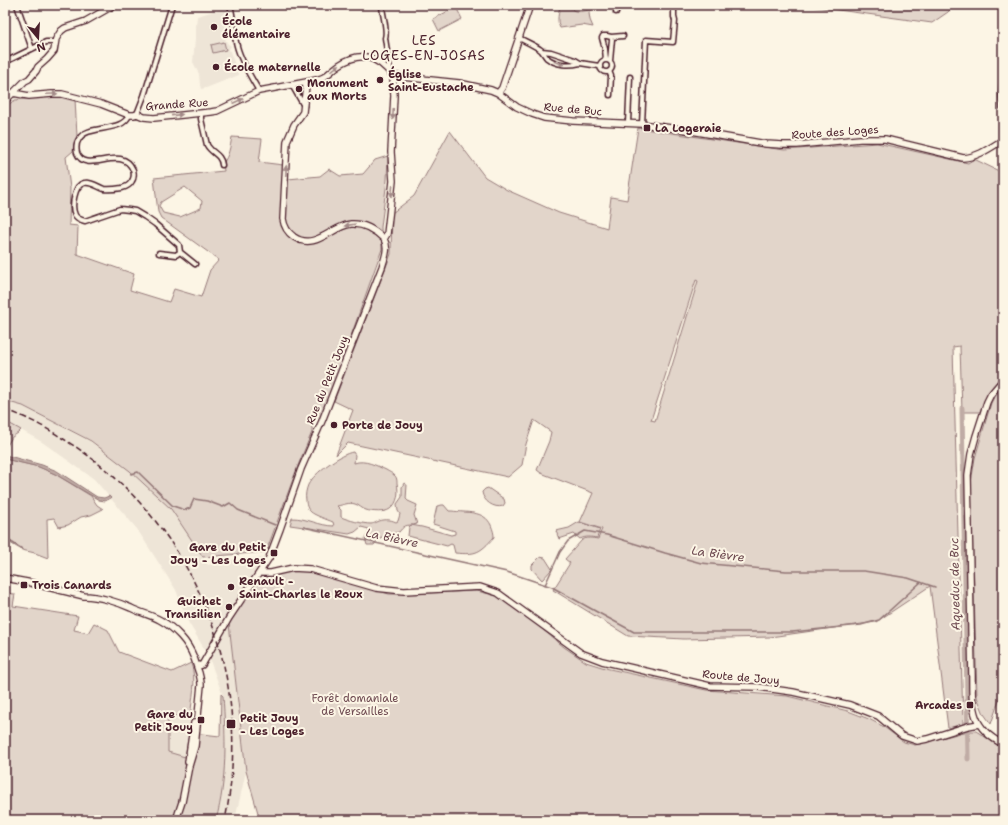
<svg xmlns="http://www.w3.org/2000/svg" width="1008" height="825" viewBox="0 0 1008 825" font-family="'Shantell Sans',sans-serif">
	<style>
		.built { fill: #eee5d7 }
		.green { fill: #e2d5ca; stroke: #967a7a; fill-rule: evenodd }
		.water { fill: #c0aca5; stroke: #917474 }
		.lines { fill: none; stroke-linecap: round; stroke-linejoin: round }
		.stream { stroke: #917474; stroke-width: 1.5 }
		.canal { stroke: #c0aca5; stroke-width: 5 }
		.street-casing { stroke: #4a1f2b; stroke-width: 7 }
		.secondary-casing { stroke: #4a1f2b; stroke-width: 8 }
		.street { stroke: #fcf5e5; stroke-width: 4 }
		.secondary { stroke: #fcf5e5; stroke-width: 5.5 }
		.rail { stroke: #4a1f2b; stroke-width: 1.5; stroke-dasharray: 6 3; stroke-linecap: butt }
		.oneway { fill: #a38a88 }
		.poi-dot { fill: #4a1f2b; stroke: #fcf5e5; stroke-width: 1.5 }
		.labels { text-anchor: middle; stroke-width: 4; stroke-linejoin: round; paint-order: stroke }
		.poi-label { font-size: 11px; font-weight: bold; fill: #4a1f2b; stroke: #fcf5e5; text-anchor: start }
		.street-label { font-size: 11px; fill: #4a1f2b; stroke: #fcf5e5 }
		.park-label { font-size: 11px; fill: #704c53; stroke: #fcf5e5 }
		.water-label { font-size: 12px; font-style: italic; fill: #6d4950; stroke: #fcf5e5 }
		.quarter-label { font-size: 13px; letter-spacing: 1px; fill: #4a1f2b; stroke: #fcf5e5 }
	</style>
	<rect width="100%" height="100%" fill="#fcf5e5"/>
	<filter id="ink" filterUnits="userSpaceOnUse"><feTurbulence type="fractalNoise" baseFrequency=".025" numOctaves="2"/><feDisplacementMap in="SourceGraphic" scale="8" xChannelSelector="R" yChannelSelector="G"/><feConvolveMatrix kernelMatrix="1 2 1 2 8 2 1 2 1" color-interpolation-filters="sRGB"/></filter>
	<g filter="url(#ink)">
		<path class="built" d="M228 7 233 37 225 39 228 44 231 46 229 49 239 75 206 88 201 89 200 85 199 74 193 62 197 16Z
			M5 401 23 406 91 442 130 471 171 509 208 565 223 561 246 559 263 558 233 607 220 636 229 624 246 771 235 820H216L220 806 223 776 226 734 223 696 208 655 187 620 176 590 137 529 94 479 42 442 5 421Z
			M168 715 190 717 185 757 167 752Z"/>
		<path class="green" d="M560 5H569C573 15 584 11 592 9L589 13 590 20 593 27 582 25 560 28C556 20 559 13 560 5Z
			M802 5H955L948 12 932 23Z
			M456 7 462 19 439 31 433 19Z
			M224 42 226 50 213 53 211 45Z
			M58 96 75 99 77 136 74 144 73 151 66 157 70 188 69 225 78 226 77 254 134 274 130 290 169 302 174 289 201 297 210 270 219 260 161 218 158 212 154 178 224 171 223 163C229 156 230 147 232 137L262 139 259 162 283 165 288 179 320 176 329 169 340 176 363 174 375 160 388 156 387 180 381 227 382 249 321 420 318 419 316 417 310 420 312 426V432L299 463 266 552 203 557 171 509 130 471 91 441 23 406 5 401V107L15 100ZM185 187 202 201 201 208 180 217 163 213 159 206 161 202Z
			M638 128 784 150 877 143 968 163 974 159 1003 173V375C990 387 986 395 980 412H962L960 346 953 347 963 724 948 728 930 586 876 622 770 637 684 639 628 636 553 590 570 563 565 559 582 540C587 537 592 538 598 539L602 529 580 522 593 493 541 473 537 470 549 441 551 432 534 420 526 444 522 465 508 477 348 443 336 455 353 410 334 401 391 254 392 213 414 196 450 131 485 177 507 190 559 213 607 228 611 197 627 200ZM696 280 698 281 655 421 651 420Z
			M1003 387V688L991 724 984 714 977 697 971 483 975 458 991 403 994 397Z
			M5 421 21 430 18 433 12 437 5 449Z
			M353 452 355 455 354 463C365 459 377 466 386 470 389 472 392 473 394 475 397 477 397 481 397 483 399 493 398 503 390 509 385 513 372 512 366 510 362 509 359 505 355 504 349 502 343 505 337 506L341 510V517C348 520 363 524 371 524 376 523 374 523 377 522 383 519 390 519 396 522L398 521 400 514 398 511 397 504 402 497V487L404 483 407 485 406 499 408 501 417 505 414 515 417 524C407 527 407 522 399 532 388 535 381 534 374 545H367L365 538 368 534 369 529 361 527 355 532 349 534 297 526 290 525 292 518C307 518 320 526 334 526L333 522C328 520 314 515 311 512 307 509 306 504 306 500 305 495 306 490 308 485 314 473 340 454 353 452Z
			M5 459 39 467 55 474 91 496 97 505 103 509 91 515 81 517 68 525 59 527 54 518 47 519 48 558 35 553 22 550 5 540Z
			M488 488 504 499 505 503 503 506C494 509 483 501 482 492L485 489Z
			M442 505H444L449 511H452C466 513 484 510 491 525 493 530 494 533 494 537 480 553 476 555 455 553L453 545 451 544 447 546 408 536 409 527 411 525 422 527 451 535 455 534V531L433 524 437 506Z
			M579 522 600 529 597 538C591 537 586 536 580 539L574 534 559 539 556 531 569 528Z
			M540 557 545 558 552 569 542 580 532 569V565Z
			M299 570 314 573 389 594H402L477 591 498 596 515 607 564 647 586 662 605 668 706 690 787 696 848 711 869 719 884 727 904 742 915 745 968 731H976L999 746 1003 748V820H260L246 771 229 624C239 608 250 585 268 577 278 572 289 571 299 570Z
			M5 593 15 594 13 606 78 616 74 630 88 633 94 623 108 630 119 652 172 672 191 663C197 680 192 699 190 717L168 715V752L185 757 189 732 202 734 220 736 221 694 223 696C226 737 227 780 216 820H5Z"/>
		<path class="water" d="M5 455 42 465 57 471 97 497 104 498 109 496 111 498 105 501 99 500 55 474 39 467 5 459Z"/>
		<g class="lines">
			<path class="stream" d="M131 474 138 472 173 506 185 510 190 508 194 499 207 501 223 507 230 503 238 510 275 525
				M303 527 507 572 552 587 597 612 634 632H792L861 625 879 620 921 582
				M5 538 22 549
				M545 585 560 552 568 541 585 531 607 535 665 553 701 563 786 571H864L908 578 935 587"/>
			<path class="canal" d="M962 408 968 759"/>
			<g class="street-casing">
				<path id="street" d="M17 5 32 49
					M230 5C234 18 233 32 237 46 241 62 251 77 259 91
					M382 5C382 14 388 30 385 38L390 71
					M616 12 617 5
					M611 37 623 36
					M519 38C526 42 534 45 541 50 543 52 545 56 547 58 556 65 569 66 580 63
					M542 51 551 52 575 60 580 63 599 66
					M600 66a6 6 0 1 1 12 0a6 6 0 1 1-12 0Z
					M606 60 605 49 602 38 603 36H607L611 37 612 39 610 61
					M5 62 46 42H55
					M609 71 611 76 610 95
					M292 85 304 106
					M201 113V119L207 145C211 153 221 154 222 165
					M137 114 144 96 172 5
					M129 115C123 133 87 124 79 139 76 143 76 148 77 153 86 176 122 143 133 170 134 173 134 178 132 181 130 185 126 187 122 188 116 189 110 190 104 189 98 187 91 181 84 183 74 185 71 207 75 215 77 219 81 220 85 221L120 209 129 210 135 211 145 217 155 224 179 245 180 252
					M628 123 630 77
					M642 124 646 40 673 42 675 21 674 17V5
					M159 253 176 255 180 252 195 264"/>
			</g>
			<g class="secondary-casing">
				<path id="secondary" d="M393 76 459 83 491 90 498 93 517 107 532 114 544 118 573 121 642 124 686 130 766 144 782 145H797L860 139H885L963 158C978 157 990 148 1003 140
					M310 82 306 86 303 112 294 125 287 141 283 219C284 226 287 232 294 237 315 251 332 226 351 224 365 223 375 230 384 239
					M1003 83 1002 93 1003 107
					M13 93 29 96 52 94H62L101 104 129 115H134L137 114 144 117 154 118 211 112 217 111 259 91 312 81C316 80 320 79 324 77 329 74 333 69 339 65 361 50 377 56 393 76
					M498 93 502 88 530 5
					M5 101 25 81 29 79 36 71 38 67 47 59 54 51 56 39 61 31 65 28 86 21 114 5
					M1003 380 991 394 987 402 976 436 971 454 968 475 972 676C972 707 971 728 1003 744
					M260 572 262 573H271L293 568 310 569 376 588 404 591 480 587 498 593 581 653 602 661 710 686 758 687 793 692 850 705 878 716 902 736 917 741 927 739 968 726 979 724
					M5 578 27 582 84 596C98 596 118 602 131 608 141 613 151 615 160 620 175 628 188 642 194 658 196 663 197 668 199 673 200 678 201 680 201 685L195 746 189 766 182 802 176 820
					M197 666 202 665 229 618 269 558 280 529 301 469 322 421 382 267C385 257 389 248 384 239L387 234 393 181 391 152 394 96 393 76
					M188 762 191 742 194 723"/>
			</g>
			<use href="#street" class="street"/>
			<use href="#secondary" class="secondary"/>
			<path class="rail" d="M5 409C25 417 44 426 62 438 192 518 256 671 225 820"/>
		</g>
		<defs><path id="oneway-solid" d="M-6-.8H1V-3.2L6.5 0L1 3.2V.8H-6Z"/></defs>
		<g class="oneway">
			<use href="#oneway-solid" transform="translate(559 63) rotate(16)"/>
			<use href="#oneway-solid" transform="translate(335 68) rotate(-37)"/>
			<use href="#oneway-solid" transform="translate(52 94) rotate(-3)"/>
			<use href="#oneway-solid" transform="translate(238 101) rotate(-25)"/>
			<use href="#oneway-solid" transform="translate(393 114) rotate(93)"/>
			<use href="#oneway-solid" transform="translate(177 115) rotate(-6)"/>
			<use href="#oneway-solid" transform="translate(286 171) rotate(-87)"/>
			<use href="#oneway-solid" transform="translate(392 191) rotate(97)"/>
			<use href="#oneway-solid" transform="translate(350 225) rotate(171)"/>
		</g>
	</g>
	<g class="poi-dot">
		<circle cx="214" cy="27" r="4"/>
		<circle cx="216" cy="67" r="4"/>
		<circle cx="380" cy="80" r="4"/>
		<circle cx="299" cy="89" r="4"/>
		<rect x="643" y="124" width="8" height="8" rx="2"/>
		<circle cx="334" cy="425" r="4"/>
		<rect x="270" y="549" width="8" height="8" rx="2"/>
		<rect x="20" y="581" width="8" height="8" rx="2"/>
		<circle cx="231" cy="587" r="4"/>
		<circle cx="229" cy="607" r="4"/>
		<rect x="966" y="701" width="8" height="8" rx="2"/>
		<rect x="197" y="716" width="8" height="8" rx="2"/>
		<rect x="226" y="719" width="10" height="10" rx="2"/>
	</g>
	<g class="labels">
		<g class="poi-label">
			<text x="222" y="25">École<tspan x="222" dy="13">élémentaire</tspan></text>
			<text x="224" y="71">École maternelle</text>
			<text x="388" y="78">Église<tspan x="388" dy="13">Saint-Eustache</tspan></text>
			<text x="307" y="87">Monument<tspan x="307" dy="13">aux Morts</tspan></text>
			<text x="655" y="132">La Logeraie</text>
			<text x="342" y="429">Porte de Jouy</text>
			<text x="266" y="551" text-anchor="end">Gare du Petit<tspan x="266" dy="13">Jouy - Les Loges</tspan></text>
			<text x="239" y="585">Renault -<tspan x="239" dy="13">Saint-Charles le Roux</tspan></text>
			<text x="32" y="589">Trois Canards</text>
			<text x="221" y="605" text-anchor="end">Guichet<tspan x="221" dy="13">Transilien</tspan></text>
			<text x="962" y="709" text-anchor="end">Arcades</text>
			<text x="193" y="718" text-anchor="end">Gare du<tspan x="193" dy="13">Petit Jouy</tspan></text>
			<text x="240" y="722">Petit Jouy<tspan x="240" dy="13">- Les Loges</tspan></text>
		</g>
		<g class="street-label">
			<text transform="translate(177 104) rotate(-4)" y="4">Grande Rue</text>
			<text transform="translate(573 109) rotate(5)" y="4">Rue de Buc</text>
			<text transform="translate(835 132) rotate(-4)" y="4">Route des Loges</text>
			<text transform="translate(327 380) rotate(-68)" y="4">Rue du Petit Jouy</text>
			<text transform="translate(741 677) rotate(5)" y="4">Route de Jouy</text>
		</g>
		<g class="park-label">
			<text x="355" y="702">Forêt domaniale<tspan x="355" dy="13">de Versailles</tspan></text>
		</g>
		<g class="water-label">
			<text transform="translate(392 538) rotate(12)" y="4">La Bièvre</text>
			<text transform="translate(718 554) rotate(8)" y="4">La Bièvre</text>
			<text transform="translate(955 584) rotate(-91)" y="4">Aqueduc de Buc</text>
		</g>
		<g class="quarter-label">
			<text x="424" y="45">LES<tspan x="424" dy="15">LOGES-EN-JOSAS</tspan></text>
		</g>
	</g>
	<rect width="1008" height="825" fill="none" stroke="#fcf5e5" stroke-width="20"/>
	<rect x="10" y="10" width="988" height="805" fill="none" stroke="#4a1f2b" stroke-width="1.5" filter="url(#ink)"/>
	<g transform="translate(38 38) rotate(162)" stroke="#fcf5e5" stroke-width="3" paint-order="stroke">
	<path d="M0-3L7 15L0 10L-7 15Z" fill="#4a1f2b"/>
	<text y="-6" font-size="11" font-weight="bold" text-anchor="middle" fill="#4a1f2b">N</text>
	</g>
</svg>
